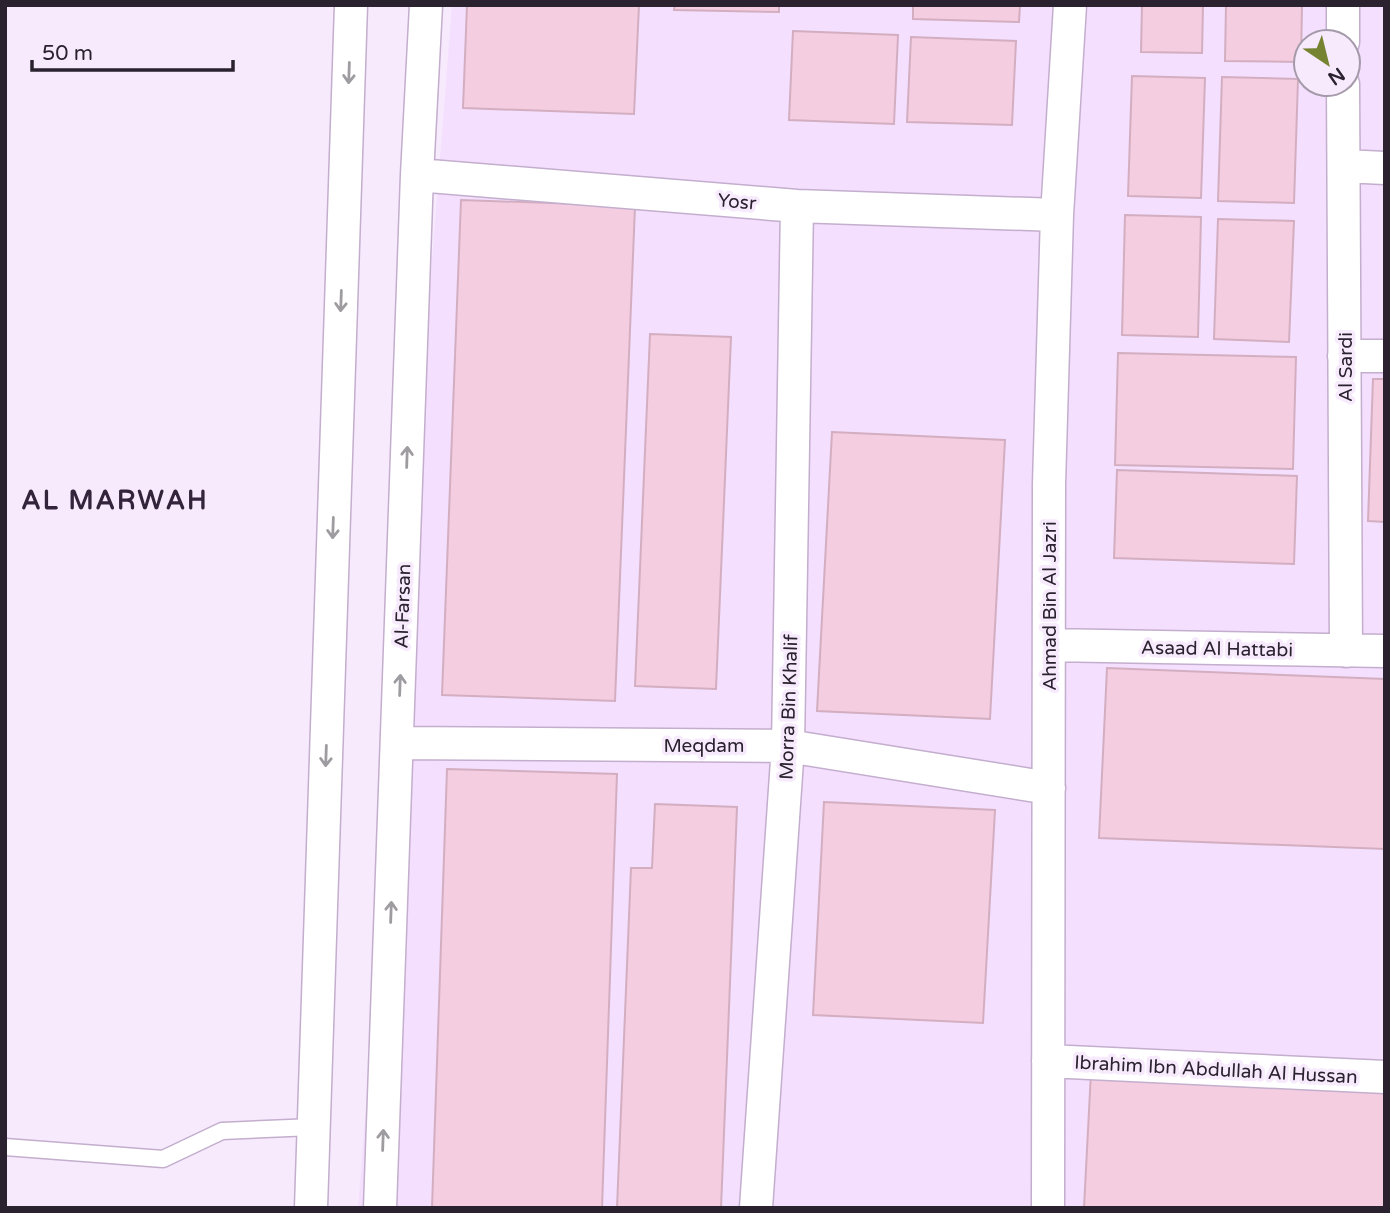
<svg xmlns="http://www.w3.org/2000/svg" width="1390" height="1213" viewBox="0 0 1390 1213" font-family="'Varela Round',sans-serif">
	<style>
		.built { fill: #f4dffe; fill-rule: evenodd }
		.building { fill: #f4cee0; stroke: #d3aec0; stroke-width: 2 }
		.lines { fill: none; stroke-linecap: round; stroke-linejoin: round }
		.lane-casing { stroke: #c3aecd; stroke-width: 19 }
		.street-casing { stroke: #c3aecd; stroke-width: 35 }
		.lane { stroke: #fff; stroke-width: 16 }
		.street { stroke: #fff; stroke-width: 32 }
		.oneway { stroke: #9f9ca1 }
		.labels { text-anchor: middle; stroke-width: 7; stroke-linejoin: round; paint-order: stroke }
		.street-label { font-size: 19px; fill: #2a222e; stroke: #f7eafd }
		.district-label { font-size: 26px; font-weight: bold; letter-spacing: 2px; fill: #33233b; stroke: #f7eafd }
	</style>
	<rect width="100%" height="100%" fill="#f7eafd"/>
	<path class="built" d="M452 5H1385V1208H358ZM1306 42H1348V84H1306Z"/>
	<path class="building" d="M467 5H639L634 114 463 108Z
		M675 5H779V12L674 10Z
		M913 5H1020L1019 22 913 19Z
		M1142 5H1203L1202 53 1141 52Z
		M1226 5H1302L1301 62 1225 61Z
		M793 31 898 35 894 124 789 120Z
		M911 37 1016 41 1012 125 907 122Z
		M1132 76 1205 78 1201 198 1128 196Z
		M1222 77 1298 79 1294 203 1218 201Z
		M461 200 635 206 615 701 442 695Z
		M1125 215 1201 217 1198 337 1122 335Z
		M1218 219 1294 221 1289 342 1214 339Z
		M650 334 731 337 716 689 635 686Z
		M1118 353 1296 357 1293 469 1115 465Z
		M1373 379H1385V522L1368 521Z
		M832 432 1005 440 990 719 817 711Z
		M1117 470 1297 476 1294 564 1114 558Z
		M1107 668 1385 679V849L1099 838Z
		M447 769 617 774 602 1208H432Z
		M824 802 995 810 983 1023 813 1015Z
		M655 804 737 807 721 1208H617L631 868H652Z
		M1091 1072 1385 1084V1208H1084Z"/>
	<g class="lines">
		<g class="lane-casing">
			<path id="lane" d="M5 1147 163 1159 222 1131 313 1127"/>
		</g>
		<g class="street-casing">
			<path id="street" d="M1343 5V42
				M1343 84 1346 651
				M1344 166 1385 168
				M417 175 797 206 1057 215
				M1344 356H1385
				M1049 645 1385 651
				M398 743 788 746 1049 788
				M1048 1061 1385 1077
				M311 1208 351 5
				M380 1208 417 175 426 5
				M756 1208 788 746 797 206
				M1048 1208 1049 484 1057 215 1070 5"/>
		</g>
		<use href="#lane" class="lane"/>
		<use href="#street" class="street"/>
	</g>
	<defs><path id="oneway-shaft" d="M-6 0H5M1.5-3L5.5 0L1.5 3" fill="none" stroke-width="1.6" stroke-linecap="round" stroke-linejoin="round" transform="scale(1.75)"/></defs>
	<g class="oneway">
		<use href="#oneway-shaft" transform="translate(349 73) rotate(92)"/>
		<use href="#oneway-shaft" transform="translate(341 301) rotate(92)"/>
		<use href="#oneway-shaft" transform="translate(407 457) rotate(-88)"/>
		<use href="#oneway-shaft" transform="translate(333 528) rotate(92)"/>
		<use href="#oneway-shaft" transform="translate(400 685) rotate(-88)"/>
		<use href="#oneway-shaft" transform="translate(326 756) rotate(92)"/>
		<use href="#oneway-shaft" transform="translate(391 912) rotate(-88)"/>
		<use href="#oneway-shaft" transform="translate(383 1140) rotate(-88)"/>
	</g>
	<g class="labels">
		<g class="street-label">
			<text transform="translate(737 201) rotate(5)" y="7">Yosr</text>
			<text transform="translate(1345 367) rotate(-90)" y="7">Al Sardi</text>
			<text transform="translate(402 606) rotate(-88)" y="7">Al-Farsan</text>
			<text transform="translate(1049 606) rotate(-90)" y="7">Ahmad Bin Al Jazri</text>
			<text transform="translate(1217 648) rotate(1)" y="7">Asaad Al Hattabi</text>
			<text transform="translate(788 707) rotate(-88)" y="7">Morra Bin Khalif</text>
			<text x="704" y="752">Meqdam</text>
			<text transform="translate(1216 1069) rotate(3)" y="7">Ibrahim Ibn Abdullah Al Hussan</text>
		</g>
		<g class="district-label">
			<text x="115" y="509">AL MARWAH</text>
		</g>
	</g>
	<rect width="1390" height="1213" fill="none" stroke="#2a222e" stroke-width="14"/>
	<g transform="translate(1327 63) rotate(145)"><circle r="33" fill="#f7eafd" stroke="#a59aaa" stroke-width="2"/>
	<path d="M0-5L12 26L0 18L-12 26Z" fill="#768331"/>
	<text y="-10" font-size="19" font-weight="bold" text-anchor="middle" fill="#2a222e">N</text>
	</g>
	<path d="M32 60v10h201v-10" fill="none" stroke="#2a222e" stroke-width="3.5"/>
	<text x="42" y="60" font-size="21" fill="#2a222e" stroke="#f7eafd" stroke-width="5" paint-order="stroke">50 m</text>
</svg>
